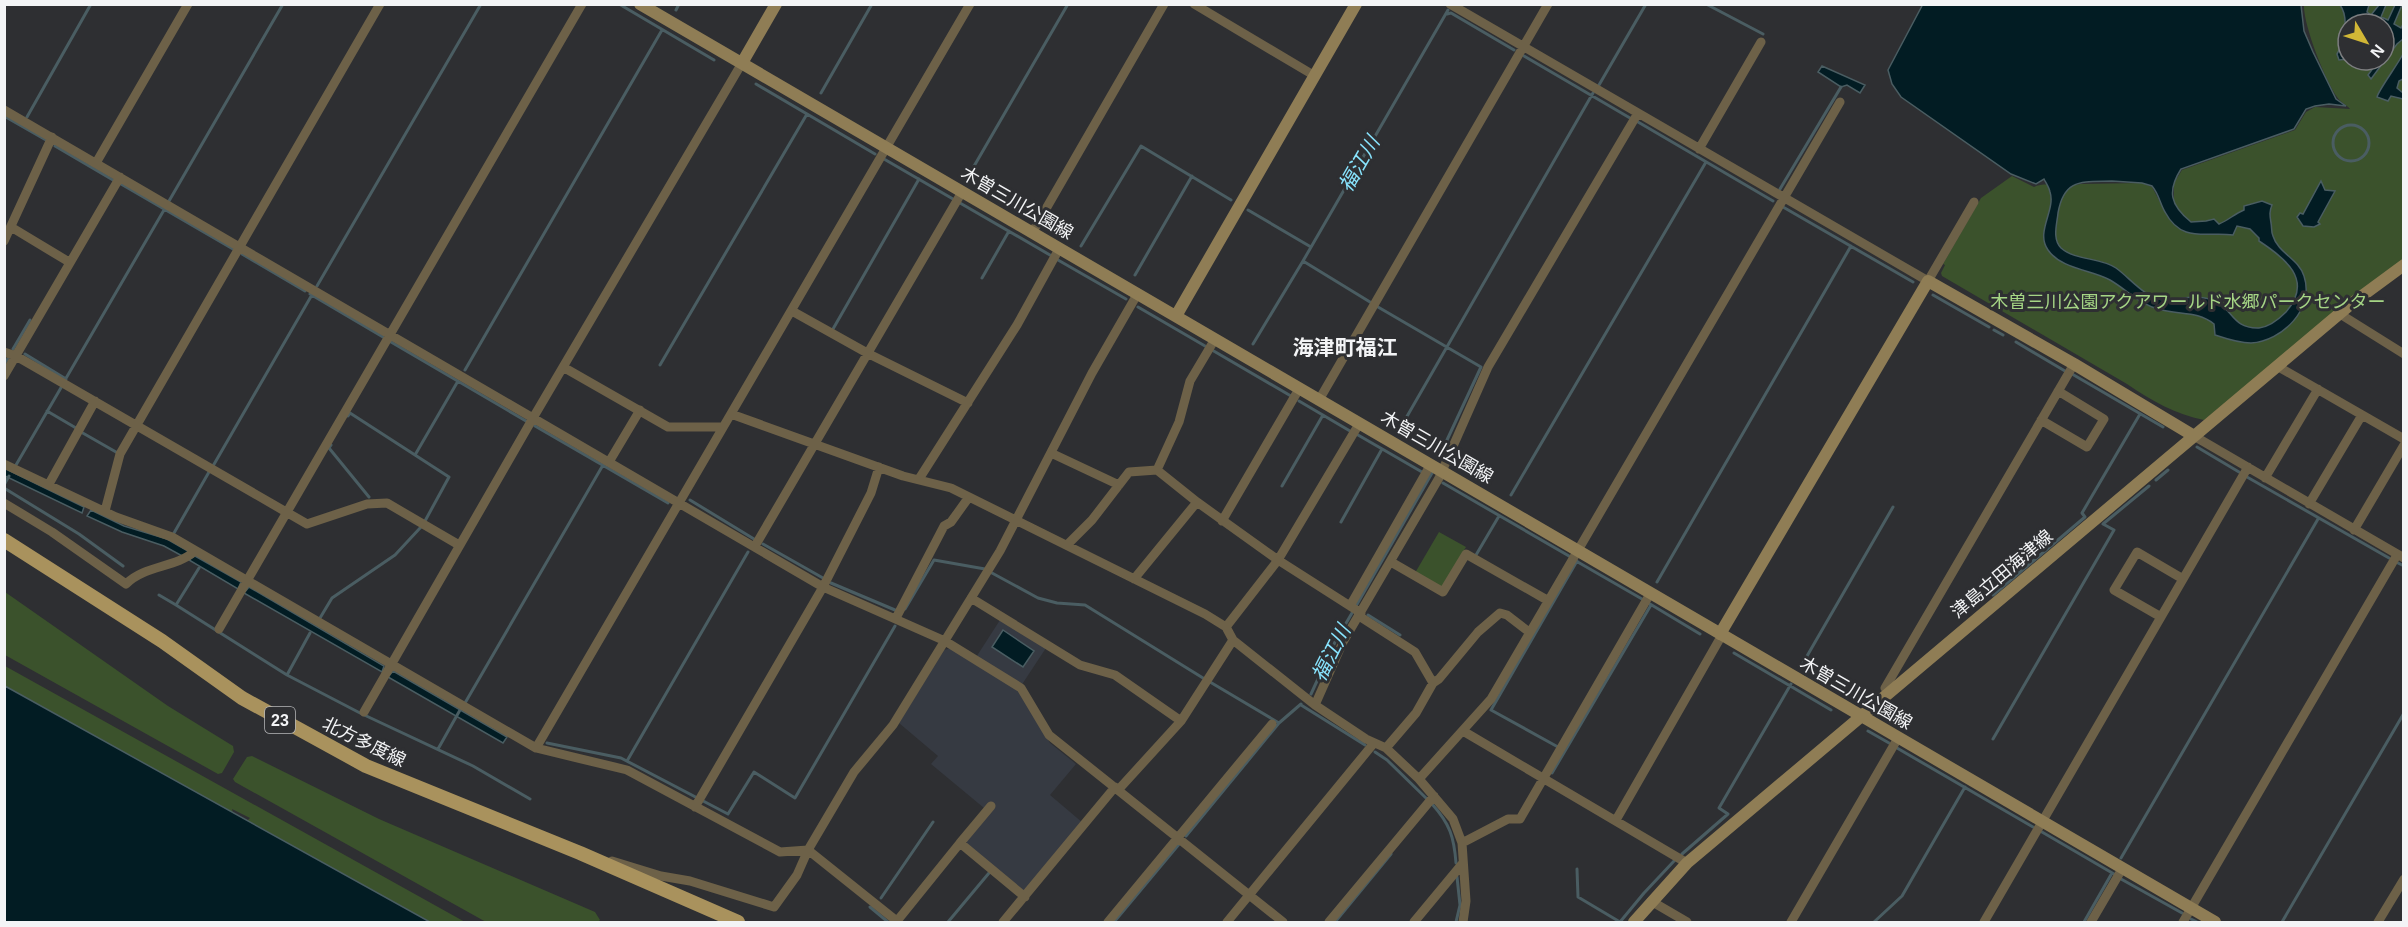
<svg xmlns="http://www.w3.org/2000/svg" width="2408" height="927" viewBox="0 0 2408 927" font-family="Helvetica,'Noto Sans JP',sans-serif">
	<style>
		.built { fill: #363a42 }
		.green { fill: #3b522c; fill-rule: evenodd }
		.water { fill: #021c23; stroke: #4a5d62; stroke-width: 1.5; fill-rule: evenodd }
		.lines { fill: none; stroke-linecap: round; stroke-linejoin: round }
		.stream { stroke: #4a5d62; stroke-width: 3 }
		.street { stroke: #6d6148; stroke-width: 9 }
		.secondary { stroke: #8f7d55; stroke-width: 12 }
		.primary { stroke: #a9925d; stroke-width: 14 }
		.labels { text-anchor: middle; stroke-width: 6; stroke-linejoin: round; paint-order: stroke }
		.shield { fill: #2e2f32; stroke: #b8b9bb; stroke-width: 1.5 }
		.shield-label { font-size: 16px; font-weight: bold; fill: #f3f4f6 }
		.street-label { font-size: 18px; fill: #f3f4f6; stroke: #2e2f32 }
		.park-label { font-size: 18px; fill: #a5d585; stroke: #2e2f32 }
		.water-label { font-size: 20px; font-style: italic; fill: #88e4fe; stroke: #2e2f32 }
		.quarter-label { font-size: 21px; font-weight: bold; fill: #f3f4f6; stroke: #2e2f32 }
	</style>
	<rect width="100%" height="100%" fill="#2e2f32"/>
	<path class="built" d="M1000 620 1046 648 1019 689 1050 743 1076 764 1050 795 1083 823 1027 890 1022 891 967 844V840L984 808 931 764 938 756 899 723 944 650 951 648 973 662Z"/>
	<path class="green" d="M2304 5H2403V260L2204 420C2175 414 2152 401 2127 384L1942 276 1941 273 1945 265 1943 264 1981 198 2012 176 2034 187C2045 181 2065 188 2080 184L2142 183 2152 187 2161 204 2174 199V183L2182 170 2295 130 2306 112 2315 107 2350 109C2347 105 2340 102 2337 97 2325 80 2303 24 2304 5ZM2348 24H2384V60H2348Z
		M1439 532 1466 547 1441 588 1415 573Z
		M5 592 168 706 233 746 234 752 222 773 218 774 5 655Z
		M5 666 465 922H430L246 822 250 818 232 809 233 814 5 686Z
		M252 756 379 819 595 912 600 920 598 922H486L235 782 233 779 247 757Z"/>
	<path class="water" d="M1923 4 2301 5 2304 31 2313 52 2336 99 2346 106 2329 104 2315 106 2306 109 2294 129 2181 169C2167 191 2170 205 2191 222L2206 221 2214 219 2219 224C2229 220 2234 214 2244 210V206L2262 201 2272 205C2269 212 2270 216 2271 223 2272 227 2271 232 2273 236 2278 253 2299 259 2304 276 2315 309 2282 341 2251 343 2238 343 2227 339 2215 335L2214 324C2198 311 2181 315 2162 310 2139 305 2129 291 2110 280 2092 270 2061 269 2048 250 2035 232 2056 210 2050 192 2049 187 2046 183 2044 179L2036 184 2011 174 1901 97 1892 84 1888 70ZM2112 181 2142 183 2152 186C2159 194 2160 204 2165 212 2182 244 2207 231 2233 235L2237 226 2250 229 2259 238V241C2285 258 2314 280 2286 312 2279 319 2269 327 2259 328 2232 329 2233 309 2215 301 2198 294 2182 299 2165 300 2147 300 2130 278 2116 268 2100 257 2076 261 2061 248 2052 239 2057 224 2058 213 2064 178 2082 182 2112 181Z
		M2340 5H2369L2367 12 2371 15 2379 5H2386L2381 17 2388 20 2395 5H2402L2394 24 2401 28 2403 24V39L2397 44 2371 79 2368 75 2379 60H2384V54L2392 34 2384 29V24H2374L2369 18 2365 19 2363 24H2348V59L2339 60 2337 54C2345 41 2349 17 2340 5Z
		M2403 54V79L2399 81 2397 88 2403 93V99L2391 96 2388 101 2377 97C2378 91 2398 64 2403 54Z
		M1822 66 1865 85 1860 93 1847 85 1841 87 1818 72Z
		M2321 181 2325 190 2335 191 2318 222 2320 224 2314 227 2303 226 2297 217 2300 213 2303 214Z
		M4 468 84 507 82 513 5 476Z
		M91 510 124 526 167 539 188 551 184 557 164 546 122 532 87 516Z
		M195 556 241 582 238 589 189 560Z
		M249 587 384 666 382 672 244 593Z
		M1003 630 1034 651 1023 667 992 647Z
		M393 671 507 737 503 743 388 677Z
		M5 686 430 922H5Z"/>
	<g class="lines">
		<path class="stream" d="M619 4 714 60
			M1706 4 1763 34
			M676 10 679 4
			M1447 14 1451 13 1514 50
			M1524 56 1630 118
			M756 84 875 154
			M1599 85 1646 4
			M821 93 872 4
			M4 116 46 140
			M27 117 91 4
			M1638 122 1773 201
			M2333 143a18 18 0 1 1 36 0a18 18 0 1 1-36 0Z
			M55 146 113 180
			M884 159 953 199
			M966 180 1068 4
			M121 184 233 249
			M1780 189 1841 87
			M169 201 283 4
			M960 203 1050 255
			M1783 207 1913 282
			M1248 210 1311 247
			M1081 246 1141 146 1231 200
			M242 254 305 291
			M1058 260 1126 299
			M1135 275 1192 176
			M982 278 1009 231
			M317 286 481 4
			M310 294 383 337
			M1933 295 1989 327
			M1370 302 1303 261 1448 10
			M1138 307 1205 346
			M1378 307 1481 367 1440 455
			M833 329 919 179
			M1994 330 2003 335
			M391 342 526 421
			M2016 342 2065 371
			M1253 344 1303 261
			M13 349 30 320
			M1212 350 1291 396
			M25 354 66 379
			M4 364 9 357
			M660 365 807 114
			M465 370 662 30
			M2072 374 2163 427
			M65 380 164 210
			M1299 401 1350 431
			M47 411 76 428
			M348 416 350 413 415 455
			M535 426 668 503
			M81 432 116 452
			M1398 432 1593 93
			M1358 435 1422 472
			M331 445 329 448 369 497
			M2197 447 2239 472
			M16 465 62 386
			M213 466 313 293
			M2247 477 2389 558
			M2156 480 2168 470
			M1443 483 1569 556
			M4 485 9 476
			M1282 486 1323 415
			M4 488 79 534 123 566
			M1511 495 1706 162
			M690 500 754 539
			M425 521 449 477 415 455 458 381
			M1341 522 1382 449
			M174 533 209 472
			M763 544 823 578
			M1476 555 1499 516
			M1576 561 1642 599
			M2398 563 2404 566
			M992 573 1038 598 1057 603 1085 605 1203 678
			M1657 582 1851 246
			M831 583 895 610
			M159 595 176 605 199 568
			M1993 595 2085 517 2082 513 2140 414
			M1650 604 1700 634
			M176 605 287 675 360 713 473 766 530 799
			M1356 606 1432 473
			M905 609 934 560 985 569
			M1368 615 1400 635
			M320 618 332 598 395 555 421 527
			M1734 653 1831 710
			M1803 663 1893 507
			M287 675 310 633
			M1210 682 1279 723
			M1311 694 1335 642 1352 613
			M465 703 603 465
			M1301 705 1365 745
			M1868 731 1889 743
			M1993 739 2114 530 2103 524 2149 486
			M547 743 621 758 728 814
			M1558 747 1491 710 1577 561
			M1897 748 2033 827
			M438 749 460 710
			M1375 752 1387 760 1427 799
			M627 761 748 552
			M1552 773 1651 605
			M1432 804C1450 824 1454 837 1456 863
			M728 814 754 772 795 798 895 626
			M2042 832 2114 874
			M1186 836 1279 723 1301 704
			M1682 854 1728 814 1719 808 1791 684
			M2121 858 2318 519
			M1577 869 1578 897 1620 922 1644 893 1675 860
			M2121 879 2182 913
			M881 898 933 822
			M870 907 888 922
			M2191 919 2197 922
			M948 922 989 873
			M1114 922 1180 843
			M1335 922 1391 854
			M1456 922 1460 905 1457 877
			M1874 922 1902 896 1965 787
			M2084 922 2112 873
			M2282 922 2404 713"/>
		<path class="street" d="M1194 4 1315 76
			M1450 4 1928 281 1974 202
			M4 110 823 587 945 641 1021 688 1049 735 1283 922
			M1699 149 1761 42
			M96 163 188 4
			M11 227 69 262
			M1032 233 1164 4
			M4 241 52 137
			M792 311 869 354 968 403
			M2340 314 2404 354
			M4 352 16 356 307 524 367 504 387 503 459 545
			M2277 366 2404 439
			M563 367 668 427H723
			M4 376 120 177
			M1319 400 1548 4
			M731 414 903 476 951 488 1205 614 1226 627 1233 640 1315 705 1366 739 1386 748 1419 779 1442 806 1453 819 1462 843 1466 901 1463 922
			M2041 420 2087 447 2104 419 2058 391
			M2194 436 2404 558
			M1051 453 1119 485
			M609 462 640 410
			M4 464 116 517 172 537 536 748 627 770 780 852 808 850 898 922
			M2265 478 2318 389
			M919 479 1017 325 1059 249
			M49 484 95 401
			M1197 502 1278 560 1361 613
			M4 503 52 532 126 584C145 565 176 568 195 551
			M2309 504 2362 415
			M105 511 120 454 380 4
			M1222 521 1299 389
			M2354 530 2404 445
			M1067 545 1092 520 1129 472 1157 470
			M755 546 962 192
			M1391 562 1443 592 1466 554 1547 600
			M1134 579 1197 502 1157 470 1179 422 1190 381 1215 339
			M971 598 1080 665 1115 675 1181 721
			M1350 606 1431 464
			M1359 616 1415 652 1433 683 1416 713 1386 748
			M2161 617 2114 590 2137 552 2183 579
			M896 618 944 526 951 522 969 497
			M1226 627 1278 560 1359 424
			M219 629 582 4
			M1433 683 1439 679 1478 632 1500 613 1507 615 1529 632
			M1889 693 1885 688 2074 364
			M1315 705 1343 642 1439 478 1488 367 1638 113
			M364 712 533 418 742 63
			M1463 731 1687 863
			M536 748 970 4
			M1419 779 1491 699 1840 102
			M1119 789 1181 721 1233 640
			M695 807 823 587 871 493 879 467
			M1616 820 1722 635
			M960 843 991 806
			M1462 843 1508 819H1520L1650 594
			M612 861 661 876 690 881 774 907 797 875 808 850 854 772 893 725 1000 551 1092 373 1138 293
			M1651 901 1687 922
			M897 921 960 843 1025 897
			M1003 922 1115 787
			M1108 922 1272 724
			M1227 922 1374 743
			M1329 922 1434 796
			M1414 922 1463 863
			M1791 922 1898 738
			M1984 922 2248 467
			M2091 922 2122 869
			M2183 922 2397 555
			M2378 922 2404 879"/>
		<path class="secondary" d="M640 4 2215 922
			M742 63 776 4
			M1176 316 1356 4
			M1720 634 1928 281 2074 364 2194 436
			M1634 922 1687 863 2351 304 2404 265"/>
		<path class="primary" d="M4 540 162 641 242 698 366 766 580 853 738 922"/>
	</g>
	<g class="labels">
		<rect class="shield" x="265" y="707" width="30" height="26" rx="4.5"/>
		<g class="shield-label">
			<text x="280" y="726">23</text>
		</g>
		<g class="street-label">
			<text transform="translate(1017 203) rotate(30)" y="6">木曽三川公園線</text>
			<text transform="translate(1437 447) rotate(30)" y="6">木曽三川公園線</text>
			<text transform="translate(2002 574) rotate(-40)" y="6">津島立田海津線</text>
			<text transform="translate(1856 693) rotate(30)" y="6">木曽三川公園線</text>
			<text transform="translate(364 742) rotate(26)" y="6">北方多度線</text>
		</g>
		<g class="park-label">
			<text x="2188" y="308">木曽三川公園アクアワールド水郷パークセンター</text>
		</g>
		<g class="water-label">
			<text transform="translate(1359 164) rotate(-60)" y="7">福江川</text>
			<text transform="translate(1331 653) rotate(-63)" y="7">福江川</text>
		</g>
		<g class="quarter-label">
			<text x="1345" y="355">海津町福江</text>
		</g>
	</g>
	<rect width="2408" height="927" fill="none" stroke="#f3f4f6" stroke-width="12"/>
	<g transform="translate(2366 42) rotate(129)"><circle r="28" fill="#2e2f32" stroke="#7d7e80" stroke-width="1.5"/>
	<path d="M0-4.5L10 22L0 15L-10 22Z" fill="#d1b736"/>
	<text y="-9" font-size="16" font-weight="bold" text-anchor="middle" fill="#f3f4f6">N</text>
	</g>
</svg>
